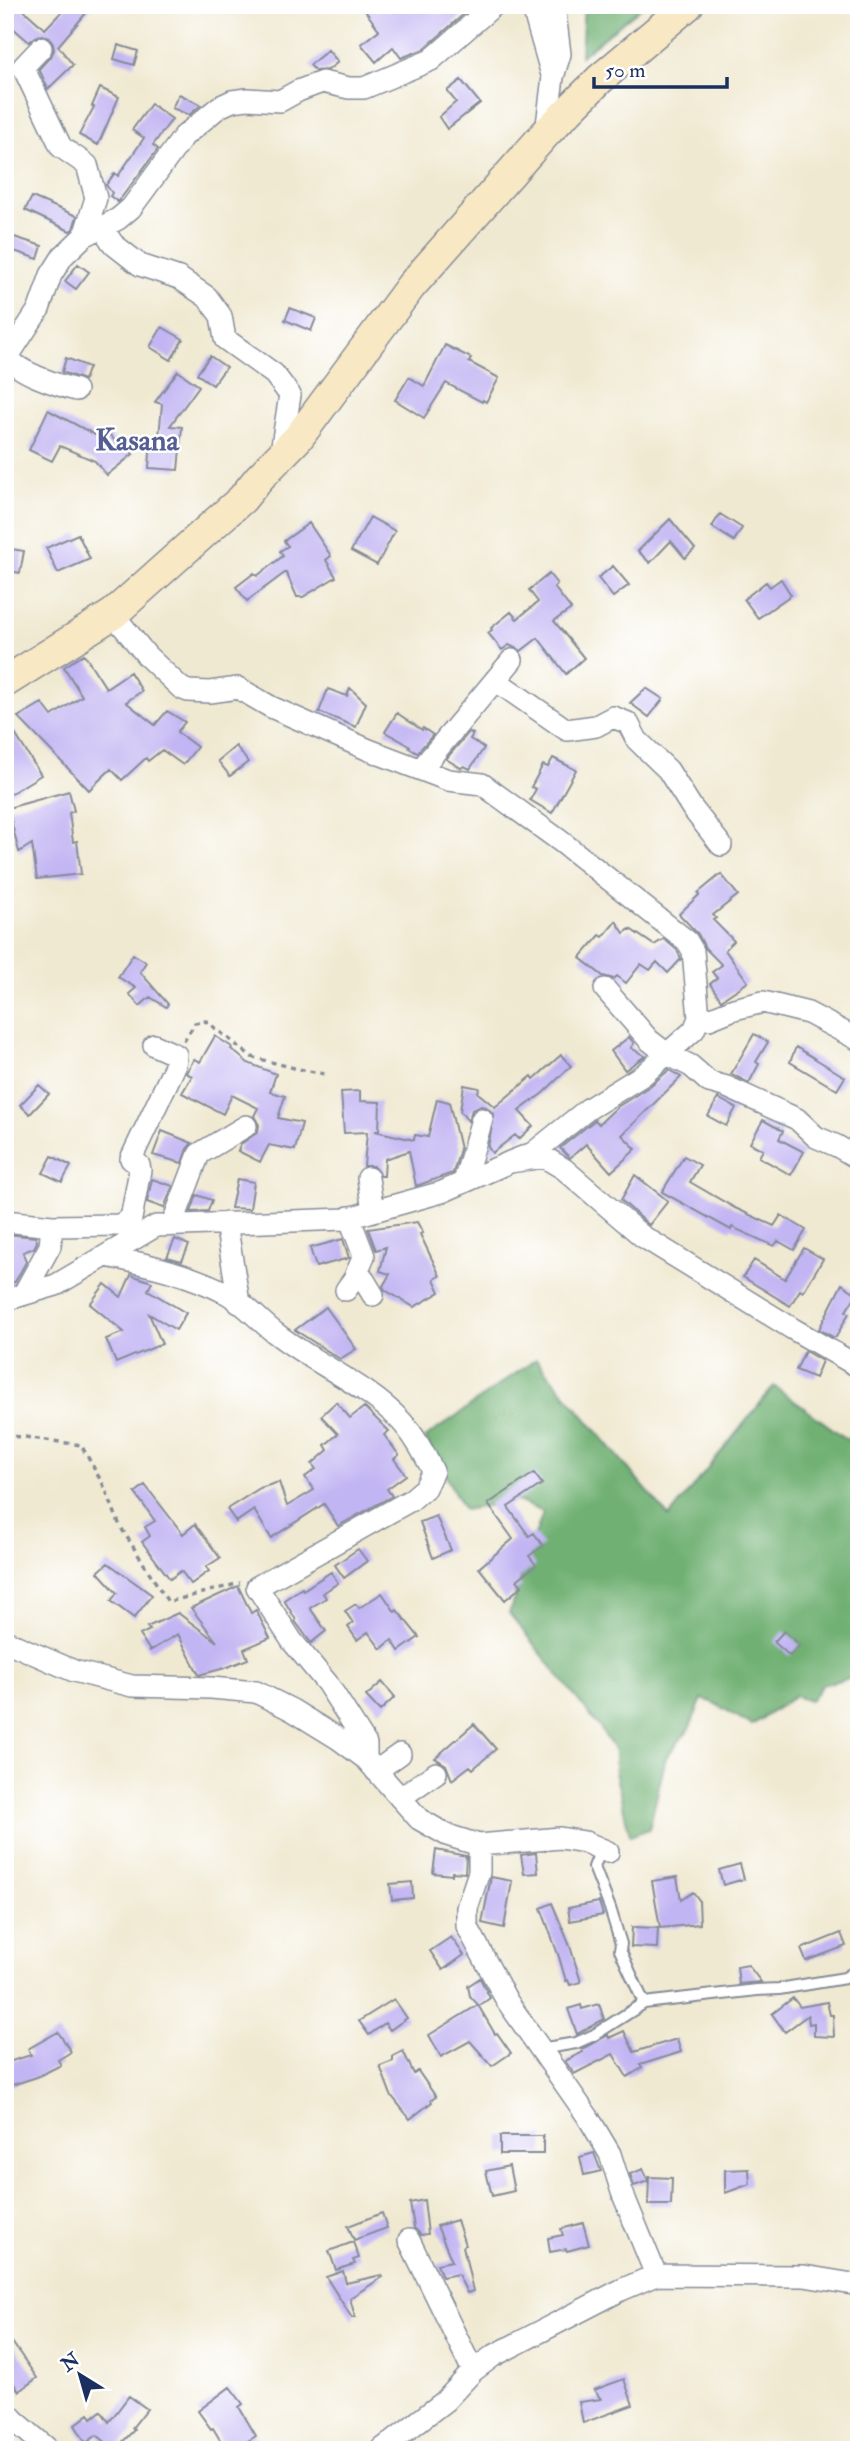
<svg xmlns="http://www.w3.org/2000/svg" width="864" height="2455" viewBox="0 0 864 2455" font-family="'IM FELL Double Pica',serif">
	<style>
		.forest { fill: #6fb072; stroke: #457068; stroke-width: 2 }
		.building { fill: #c2b5f3 }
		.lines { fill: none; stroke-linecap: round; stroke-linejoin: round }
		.lane-casing { stroke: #868c98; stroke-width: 14 }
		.street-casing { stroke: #868c98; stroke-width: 24 }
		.secondary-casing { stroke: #868c98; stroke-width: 33 }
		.path { stroke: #868c98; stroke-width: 3.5; stroke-dasharray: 5 5; stroke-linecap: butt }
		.lane { stroke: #fff; stroke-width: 10 }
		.street { stroke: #fff; stroke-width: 21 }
		.secondary { stroke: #f8e8c3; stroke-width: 30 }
		.labels { text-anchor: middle; stroke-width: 5; stroke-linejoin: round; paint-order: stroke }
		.quarter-label { font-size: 30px; font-weight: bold; fill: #555e92; stroke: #fff }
	</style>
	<rect width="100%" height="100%" fill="#fff"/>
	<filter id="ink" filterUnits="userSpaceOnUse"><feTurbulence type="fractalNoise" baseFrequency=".0143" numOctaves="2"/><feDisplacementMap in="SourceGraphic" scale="14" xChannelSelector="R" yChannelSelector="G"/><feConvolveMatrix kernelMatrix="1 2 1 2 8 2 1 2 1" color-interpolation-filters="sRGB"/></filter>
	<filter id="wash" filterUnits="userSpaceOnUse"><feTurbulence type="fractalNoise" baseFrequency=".00686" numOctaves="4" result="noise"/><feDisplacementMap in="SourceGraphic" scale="28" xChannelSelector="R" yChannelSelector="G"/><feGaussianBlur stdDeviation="1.57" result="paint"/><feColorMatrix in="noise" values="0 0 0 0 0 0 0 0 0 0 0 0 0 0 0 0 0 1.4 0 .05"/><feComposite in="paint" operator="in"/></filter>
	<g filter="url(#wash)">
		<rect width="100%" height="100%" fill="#f0e9d1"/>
		<path class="forest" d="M584 5H644L581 56Z
			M536 1359 669 1517 774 1386 859 1448V1671L854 1677 823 1684 810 1701 795 1696 752 1725 712 1702 702 1699 689 1729 666 1757 649 1829 630 1836 615 1772V1751L600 1728 509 1613 543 1512 518 1501 464 1510 425 1438Z"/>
		<g id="blocks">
			<path class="building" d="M5 5H18L45 29 68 5H93L58 46 73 65 48 89 39 69 51 56 54 50 53 44 49 38 43 35 37 36 29 42 5 21Z
				M375 5H472L473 6 424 49 401 58 393 47 376 62 361 44 379 30 366 12Z
				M118 45 138 51 134 65 114 59Z
				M328 50 338 62 328 70 315 71 310 65Z
				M461 80 480 103 447 129 439 117 456 102 447 91Z
				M100 88 119 97 98 145 79 135 94 107 92 106Z
				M179 94 201 105 189 115 172 108Z
				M151 104 172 119 153 145 158 149 118 202 110 196 112 193 106 185 115 173 118 176 144 138 132 130Z
				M32 197 77 216 73 229 70 231 25 210Z
				M5 234 42 246 38 259 5 248Z
				M78 264 89 272 76 289 65 281Z
				M290 308 316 318 311 331 285 320Z
				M162 327 183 339 171 360 150 347Z
				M445 345 471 358 469 362 499 378 486 402 483 400 482 402 446 383 424 418 395 400 409 377 424 386Z
				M210 356 226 367 213 385 197 374Z
				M66 358 89 367 84 380 62 372Z
				M178 371 199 386 170 426 182 427 178 470 149 468 151 437H159L162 404 155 402Z
				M48 410 103 439 109 434 116 442 120 439 133 454 107 475 95 461 60 446 52 461 29 450Z
				M720 514 742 528 734 541 712 527Z
				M370 517 395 531 377 565 351 551Z
				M670 519 695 549 685 558 671 541 650 563 638 551Z
				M309 523 331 556 326 560 336 577 303 597H297L286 572 247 601 236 587 254 573 257 576 283 556 280 551 288 546 284 541Z
				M78 534 90 559 58 573 46 548Z
				M5 548 24 551 20 573 5 570Z
				M613 566 629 585 613 597 598 578Z
				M549 574 557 584 554 587 571 609 554 621 584 658 566 674 538 638 521 651 509 645 502 650 488 633 492 630 491 628 511 612 517 619 538 602 529 590Z
				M781 579 791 595 758 618 744 599 766 582 770 587Z
				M84 654 106 688 130 672 142 691 126 702 155 725 167 711 185 722 177 732 197 747 183 765 162 750 148 761 146 758 122 780 111 769 89 790 18 717 42 703 52 716 82 696 64 667Z
				M350 688 366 703 356 727 319 712 328 689 347 696Z
				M646 688 663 699 649 717 630 703Z
				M397 713 422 730 423 728 433 735 417 753 409 748 410 746 385 732Z
				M5 718 41 775 10 794 5 785Z
				M469 732 473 734 470 739 484 748 470 769 464 766 461 768 446 759Z
				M236 746 248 762 230 776 218 761Z
				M553 758 576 770 552 813 530 800 536 789 531 787 543 765 548 767Z
				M69 791 74 811 69 813 73 842 77 841 81 874 37 879 32 844 19 852 8 808Z
				M721 874 738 895 713 915 716 918 713 920 734 941 725 950 748 982 721 1000 710 984 717 978 712 972 722 965 705 948 698 934 679 914 699 895 698 893Z
				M616 921 624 933 630 929 654 945 664 939 677 950 681 959 668 973 657 962 650 970 641 964 626 983 617 976 614 979 603 976 580 958 600 935 603 937Z
				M133 954 146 962 140 972 168 1004 166 1007 150 997 140 1006 129 994 136 988 118 977Z
				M754 1034 768 1042 756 1062 759 1064 749 1083 731 1074Z
				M215 1036 232 1047 231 1049 248 1063 276 1074 270 1092 285 1096 278 1118 302 1123 295 1150 269 1145 260 1162 238 1151 241 1144 258 1132 259 1125 254 1116 258 1108 232 1095 223 1114 182 1093 192 1076 186 1073 194 1059 200 1062Z
				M629 1037 634 1043 631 1048 645 1056 625 1070 611 1051Z
				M796 1047 845 1077 837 1090 790 1062Z
				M561 1055 571 1066 543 1093 519 1111 533 1126 519 1139 515 1135 492 1153 488 1147 494 1115 486 1107 480 1106 472 1110 468 1121 460 1111 464 1085 479 1088 478 1093 495 1107 532 1076 534 1079Z
				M669 1070 681 1077 622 1135 636 1149 611 1172 586 1144 570 1158 560 1148 595 1120 599 1124 617 1107 650 1086Z
				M39 1085 49 1094 30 1114 20 1105Z
				M360 1091V1101L380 1102 379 1131H375L414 1140 415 1135 428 1137 437 1099 449 1102 460 1149 453 1173 416 1186 409 1151 385 1159 384 1176H381L373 1166H364L367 1132 344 1133 341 1092Z
				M718 1098 736 1108 726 1126 708 1116Z
				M763 1120 783 1131 779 1139 804 1152 791 1175 759 1157 763 1150 750 1143Z
				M162 1131 192 1143 187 1149 182 1163 153 1155Z
				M52 1156 71 1166 62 1182 43 1173Z
				M684 1156 700 1165 690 1182 735 1208 774 1226 781 1215 806 1230 794 1250 778 1241 774 1246 732 1227 731 1230 662 1192Z
				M635 1175 668 1201 649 1225 621 1200Z
				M152 1179 173 1186 164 1208 147 1202Z
				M237 1179 254 1182 250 1209 231 1208Z
				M197 1195 212 1200 208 1211 191 1212Z
				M417 1222 423 1233 420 1234 440 1276 434 1279 440 1292 414 1307 385 1290 383 1286 390 1274 380 1271 386 1247 376 1250 368 1229Z
				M5 1234 36 1237 37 1242 34 1248 23 1252 26 1262 15 1282 8 1284 5 1276Z
				M175 1239 189 1245 182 1261 167 1257Z
				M343 1239 349 1258 316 1267 310 1248Z
				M804 1248 823 1259 803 1292 800 1290 790 1306 743 1277 754 1260 785 1279Z
				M131 1275 152 1282 148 1290 186 1313 176 1330 149 1314 162 1344 116 1363 106 1339 124 1332 90 1304 105 1284 121 1297Z
				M842 1284 857 1294 846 1311 849 1313 836 1337H833L819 1329Z
				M326 1307 356 1349 340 1359 295 1330Z
				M805 1351 822 1361 815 1378 796 1370Z
				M336 1402 350 1418 364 1407 389 1431 384 1435 399 1455 394 1459 406 1475 387 1489 392 1496 338 1526 324 1504 271 1538 254 1510 236 1522 227 1509 260 1488 279 1482 287 1506 314 1490 305 1477 316 1469 312 1464 328 1450 325 1445 338 1434 321 1416Z
				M534 1473 542 1484 508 1507 529 1536 534 1533 543 1546 529 1556 536 1565 517 1580 522 1586 505 1600 479 1568 513 1539 488 1504Z
				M145 1485 183 1534 195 1524 220 1558 206 1567 209 1571 191 1584 181 1571 170 1579 142 1542 150 1536 145 1527 155 1521 135 1493Z
				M436 1516 451 1550 433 1558 420 1522Z
				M358 1549 367 1561 344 1578 335 1565Z
				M108 1563 152 1595 134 1618 111 1601 117 1593 98 1572Z
				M331 1572 338 1583 323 1593 326 1598 310 1608 326 1631 311 1643 295 1621 296 1620 284 1600 302 1588 303 1590Z
				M238 1586 251 1613 256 1610 270 1638 244 1649 248 1659 225 1668 199 1675 178 1634 150 1651 140 1635 150 1630 147 1627 178 1613 217 1642 191 1608Z
				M382 1593 395 1612 397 1610 419 1637 399 1651 392 1640 381 1649 368 1632 357 1640 348 1627 353 1623 345 1611 356 1604 359 1608Z
				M784 1631 800 1645 790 1656 774 1642Z
				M382 1682 395 1697 380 1711 366 1696Z
				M474 1724 496 1749 473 1769 470 1766 452 1780 446 1765 435 1758Z
				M436 1850 466 1856 465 1873 452 1872V1875L433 1873Z
				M536 1853 538 1873 524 1874 521 1855Z
				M740 1864 744 1879 723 1885 719 1870Z
				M491 1877 512 1881 504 1928 482 1923Z
				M677 1877 681 1900 693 1892 699 1900 700 1924 660 1928 652 1881Z
				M412 1882 413 1898 392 1900 390 1884Z
				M599 1902 603 1915 570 1921 568 1908Z
				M552 1903 570 1946 581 1982 570 1985 568 1980 566 1981 559 1957 541 1908Z
				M632 1927 658 1928 657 1948 631 1947Z
				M841 1933 846 1946 806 1961 801 1949Z
				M451 1937 464 1955 443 1970 430 1951Z
				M748 1965 761 1982 739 1984 737 1967Z
				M480 1978 490 1998 479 2006 470 1996 468 1986Z
				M793 1998 800 2007 827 2002 830 2015H833L834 2037 814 2036V2023L809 2024 808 2015 785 2032 772 2014Z
				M394 1999 407 2018 390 2030 385 2023 369 2035 359 2021Z
				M599 2004 604 2019 577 2034 568 2009 581 2005 582 2009Z
				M478 2005 495 2034 497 2033 511 2053 492 2066 470 2041 441 2057 429 2035Z
				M624 2031 634 2052 677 2039 681 2052 640 2065 642 2068 627 2077 613 2054 574 2074 565 2061 583 2052 582 2049 608 2035 609 2038Z
				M58 2032 71 2052 58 2060 61 2065 37 2077 9 2086 5 2074V2063L31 2055 28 2049Z
				M403 2051 414 2074 418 2071 436 2097 431 2100 432 2102 410 2119 391 2095 380 2066 393 2061V2056Z
				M500 2136H543V2154H500Z
				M594 2153 601 2171 584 2175 580 2157Z
				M509 2166 514 2191 492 2196 486 2171Z
				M643 2169 648 2181 634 2186 630 2174Z
				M749 2169 750 2184 725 2193V2170Z
				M649 2177 672 2178 671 2205H648Z
				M424 2200 428 2234 421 2235 414 2228 410 2203Z
				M382 2213 387 2228 354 2240 348 2226Z
				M457 2220 465 2245 463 2246 473 2291 467 2293 458 2274 442 2277 437 2264 452 2261 437 2226Z
				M583 2223 589 2245 567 2251 566 2249 550 2252 548 2238 563 2235 561 2229Z
				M353 2242 359 2258 353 2260 355 2264 336 2270 329 2251Z
				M343 2271 346 2283 382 2275 383 2277 350 2298 355 2317 352 2318 326 2277Z
				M5 2332 37 2378 19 2391 5 2371Z
				M624 2379 633 2405 583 2423 579 2402 601 2399 594 2390Z
				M230 2387 243 2404 239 2407 256 2436 233 2450H226L213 2428 211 2429 198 2411Z
				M129 2396 147 2409 132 2428 134 2430 115 2450 97 2435 86 2443 75 2425 89 2414 92 2418 101 2411 109 2422Z"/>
		</g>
	</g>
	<g filter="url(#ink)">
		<use href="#blocks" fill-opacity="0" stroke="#868c98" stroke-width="2"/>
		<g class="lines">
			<g class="lane-casing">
				<path id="lane" d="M608 1852 598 1857 594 1867 610 1908 621 1944 620 1950 644 2003
					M540 2049 576 2043 594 2035 644 2003 757 1990 779 1989 845 1978 859 1969"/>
			</g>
			<g class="street-casing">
				<path id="street" d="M532 5 552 75
					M41 48 23 67 61 147 87 165 96 198 84 236
					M546 133 553 77 560 54 554 5
					M102 227 113 244 140 265 179 278 207 297 221 316 225 339 274 374 290 395 280 458
					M5 355 9 357C15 372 61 386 76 390
					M5 361 39 309 51 275 63 256 84 236 118 219 131 208 184 136 219 107 232 101 247 99 280 101 298 91 322 82 349 88H364L431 60 494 5
					M113 614 147 656 181 688 188 691 210 692 238 688 271 707 369 750 448 780 482 784 563 843 687 941 693 951 699 1018 694 1030 643 1075 588 1109 533 1153 510 1162
					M495 680 567 730 596 726 613 717 628 723 637 740 668 770 692 808 721 845
					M421 769 512 660
					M605 989 649 1040 667 1054 691 1066 709 1082 727 1087 797 1119 816 1137 837 1146 859 1159
					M699 1018 709 1019 734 1009 763 1002 808 1013 859 1040
					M368 1178 373 1211
					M464 1182 482 1119
					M5 1221 52 1226 50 1246 23 1295
					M226 1223 239 1303
					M172 1225 199 1154 246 1126
					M52 1226 119 1225 131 1219 140 1170 139 1165 131 1159 175 1066 176 1055 154 1045
					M106 1256C147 1264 190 1274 228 1294 246 1304 261 1323 278 1335 317 1365 367 1385 401 1421 415 1436 424 1453 433 1471L425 1488 411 1500 257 1587 292 1641 327 1683 366 1744V1759
					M358 1270 373 1295
					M346 1290 354 1279 364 1256 349 1217
					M5 1300 56 1285 156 1226 345 1219 442 1192 510 1162 544 1157 564 1169 642 1236 793 1329 859 1367
					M5 1641 74 1671 132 1686 211 1688 256 1692 292 1710 339 1739 366 1759 419 1819 447 1835 479 1845 560 1838 585 1842 608 1852
					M376 1771 400 1754
					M400 1798 436 1773
					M479 1845V1872L467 1908V1926L507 2001 588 2117 610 2154 622 2192 656 2275
					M409 2240 473 2371
					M5 2410 15 2421 49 2450
					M381 2450 445 2401 473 2371 493 2356 621 2290 656 2275 804 2276 859 2285"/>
			</g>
			<g class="secondary-casing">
				<path id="secondary" d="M5 682 113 614 242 499 259 478 298 438 411 286 546 133 600 79 688 5"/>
			</g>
			<path class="path" d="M184 1041 195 1023 206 1021 252 1057 298 1069 325 1074
				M5 1436 25 1437 81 1445 105 1488 120 1526 168 1602 240 1583"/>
			<use href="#lane" class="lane"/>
			<use href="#street" class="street"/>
			<use href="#secondary" class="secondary"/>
		</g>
	</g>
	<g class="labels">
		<g class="quarter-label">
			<text x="137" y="450">Kasana</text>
		</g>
	</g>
	<rect width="864" height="2455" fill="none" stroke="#fff" stroke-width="28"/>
	<g transform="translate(80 2375) rotate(323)" stroke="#ffffff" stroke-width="5" paint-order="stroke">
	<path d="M0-5L12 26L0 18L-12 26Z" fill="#1b2f5e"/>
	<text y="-10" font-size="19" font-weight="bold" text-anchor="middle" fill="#1b2f5e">N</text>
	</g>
	<path d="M594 77v10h133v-10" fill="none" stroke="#1b2f5e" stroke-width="3.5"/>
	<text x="605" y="77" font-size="21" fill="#1b2f5e" stroke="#ffffff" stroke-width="5" paint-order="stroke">50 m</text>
</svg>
